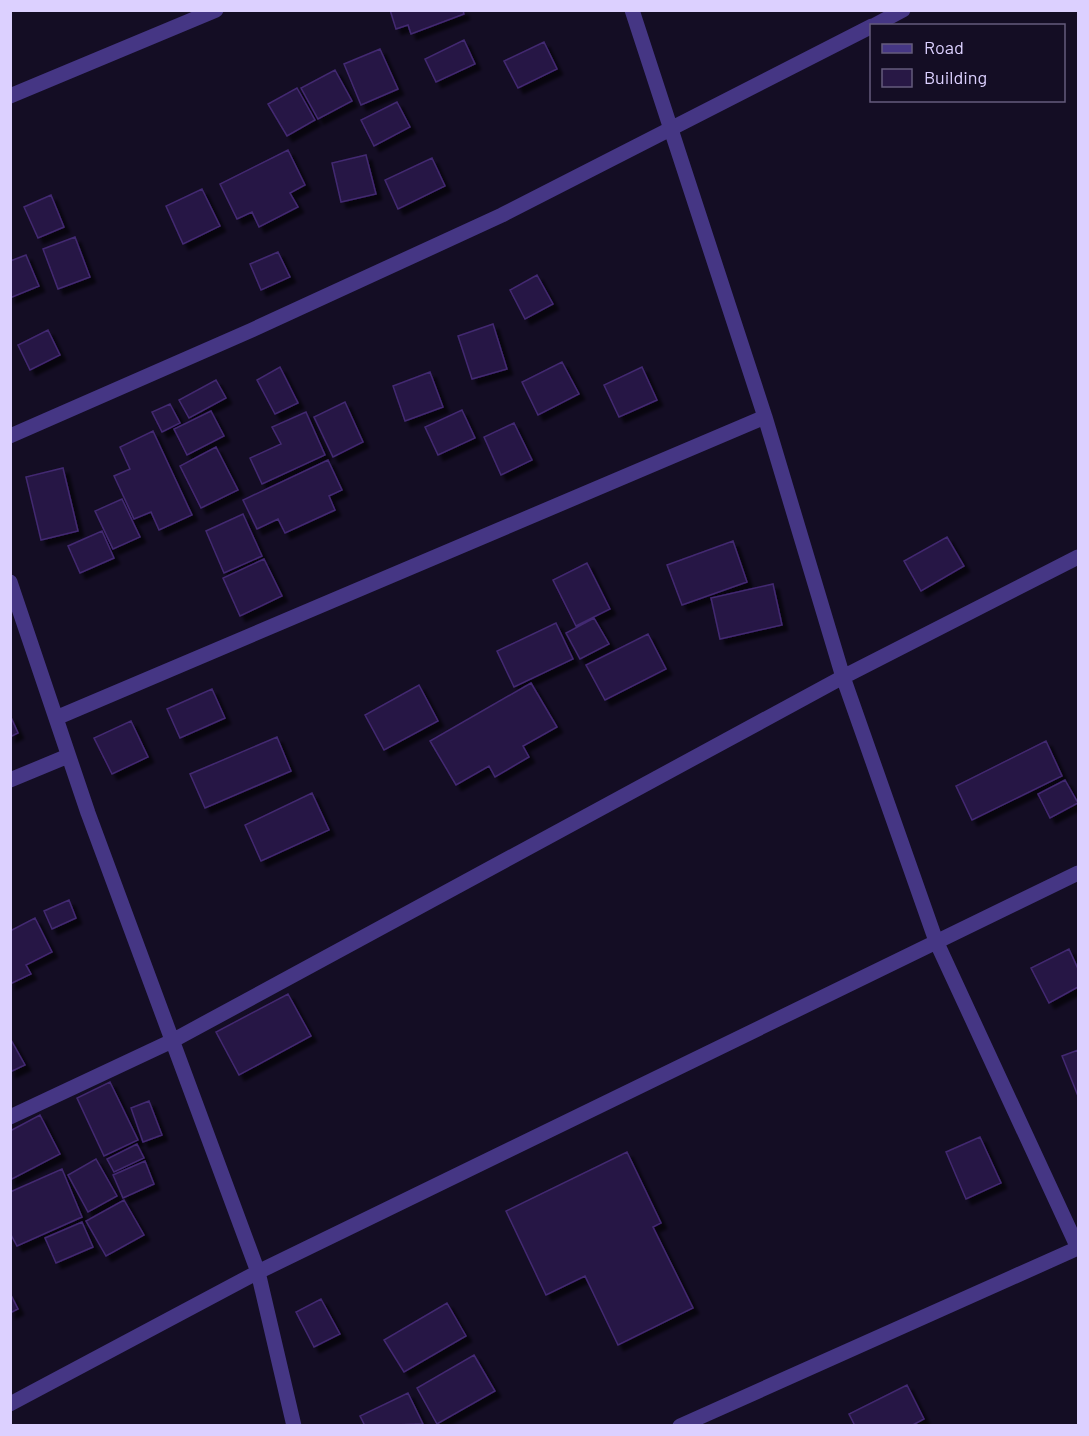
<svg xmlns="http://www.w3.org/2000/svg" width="1089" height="1436" viewBox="0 0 1089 1436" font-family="Barlow,sans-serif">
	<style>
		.building { fill: #281845; stroke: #432972; stroke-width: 1.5; filter: url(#shadow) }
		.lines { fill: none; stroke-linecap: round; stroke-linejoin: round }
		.street { stroke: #453684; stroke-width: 15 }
	</style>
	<defs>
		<filter id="shadow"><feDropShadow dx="5.5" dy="5.5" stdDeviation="1.5" flood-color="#0009"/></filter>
	</defs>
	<rect width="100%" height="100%" fill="#140d24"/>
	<path class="building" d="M390 10H463L464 14 411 34 408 25 396 29Z
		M464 40 475 64 436 82 425 59Z
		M544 42 557 69 518 88 504 61Z
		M380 49 398 89 361 105 344 64Z
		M335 70 352 101 318 119 301 88Z
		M297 88 315 120 287 136 268 104Z
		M397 102 410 127 374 146 361 120Z
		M288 150 305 185 290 193 298 207 259 227 252 212 237 219 220 184Z
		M366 155 376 194 341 202 332 163Z
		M432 158 445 186 398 209 385 180Z
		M202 189 220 226 183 244 166 206Z
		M51 195 64 227 38 238 24 207Z
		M75 237 90 277 58 289 43 249Z
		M278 252 290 277 261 290 250 264Z
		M26 255 39 286 10 298V261Z
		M537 275 553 304 525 319 510 290Z
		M493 324 507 369 472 379 458 336Z
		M48 330 60 355 30 370 18 345Z
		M562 362 579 394 538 415 522 382Z
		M280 367 298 403 275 414 257 380Z
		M642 367 657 400 619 417 604 385Z
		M430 372 443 407 405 421 393 386Z
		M216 380 226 398 189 418 179 400Z
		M345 402 363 442 333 457 314 417Z
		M170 404 180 423 162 432 152 412Z
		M462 410 475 438 438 455 425 427Z
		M211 411 224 436 187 455 174 429Z
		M306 412 325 455 262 484 250 458 281 444 272 427Z
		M514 423 532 460 501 475 484 437Z
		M153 431 192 515 159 530 151 512 134 519 114 476 130 469 120 447Z
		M216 447 238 490 201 508 180 466Z
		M328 460 342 490 329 496 335 510 285 533 278 519 257 529 243 500Z
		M63 468 78 531 41 540 26 477Z
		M122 499 140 537 113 549 95 511Z
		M243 514 262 556 224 573 206 531Z
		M102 531 114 558 80 573 68 546Z
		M947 537 964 566 921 591 904 561Z
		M733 541 747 582 682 605 667 565Z
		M264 559 282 596 240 616 223 578Z
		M587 563 610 609 576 626 553 580Z
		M773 584 782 625 720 639 711 598Z
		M594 618 609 644 580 659 566 633Z
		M556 623 573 659 514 687 497 651Z
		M648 634 666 669 605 700 586 665Z
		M531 683 557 727 523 746 529 757 495 777 489 766 456 785 430 741Z
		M419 685 438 721 384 750 365 715Z
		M212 689 225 718 180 738 167 709Z
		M10 715 18 733 10 737Z
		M131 721 148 757 112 774 94 738Z
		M277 737 291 771 205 808 190 774Z
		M1046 741 1062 776 972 820 956 786Z
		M1065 780 1078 803 1050 818 1038 794Z
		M312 793 329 830 261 861 245 825Z
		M69 900 76 918 52 929 44 911Z
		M35 918 52 952 26 965 31 974 10 984V931Z
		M1069 949 1078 969V987L1049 1003 1031 968Z
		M288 994 311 1036 239 1075 216 1032Z
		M10 1038 25 1065 10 1072Z
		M1078 1050V1096L1062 1056Z
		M110 1082 138 1140 104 1156 77 1098Z
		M149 1101 162 1135 143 1142 131 1108Z
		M40 1115 60 1154 10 1180V1131Z
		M980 1137 1001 1183 966 1199 946 1152Z
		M137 1144 144 1158 114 1172 107 1159Z
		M627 1152 661 1223 653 1227 693 1308 618 1345 585 1276 546 1295 506 1211Z
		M96 1159 117 1196 88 1212 68 1175Z
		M145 1161 154 1184 123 1198 113 1175Z
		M62 1169 82 1217 17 1246 10 1233V1192Z
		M124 1200 144 1235 106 1256 86 1221Z
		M82 1222 93 1247 56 1263 45 1238Z
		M10 1293 18 1309 10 1313Z
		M321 1299 340 1334 314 1347 296 1312Z
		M447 1303 466 1336 404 1372 384 1340Z
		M474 1355 495 1391 437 1424 417 1388Z
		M907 1385 924 1419 911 1426H855L849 1414Z
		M408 1393 423 1424 365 1426 360 1416Z"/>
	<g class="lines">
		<path class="street" d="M632 10 765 417 843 677 936 941 1078 1248
			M873 26 903 10
			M10 96 216 10
			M10 436 252 330 502 215 872 26
			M10 582 88 813 258 1272 294 1426
			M56 718 765 417
			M10 780 68 756
			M10 1117 172 1041 843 677 1078 557
			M10 1404 258 1272 1078 873
			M680 1426 1078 1248"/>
	</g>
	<rect width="1089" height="1436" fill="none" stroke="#dcd0ff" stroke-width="24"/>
	<rect x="870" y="24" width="195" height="78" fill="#140d24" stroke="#645b7c" stroke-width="1.5"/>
	<rect x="882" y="44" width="30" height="9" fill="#453684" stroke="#645b7c" stroke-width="1.5"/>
	<text x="924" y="54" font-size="18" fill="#dcd0ff">Road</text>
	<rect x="882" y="69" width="30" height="18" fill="#281845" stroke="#645b7c" stroke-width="1.5"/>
	<text x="924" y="84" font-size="18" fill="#dcd0ff">Building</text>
</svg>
